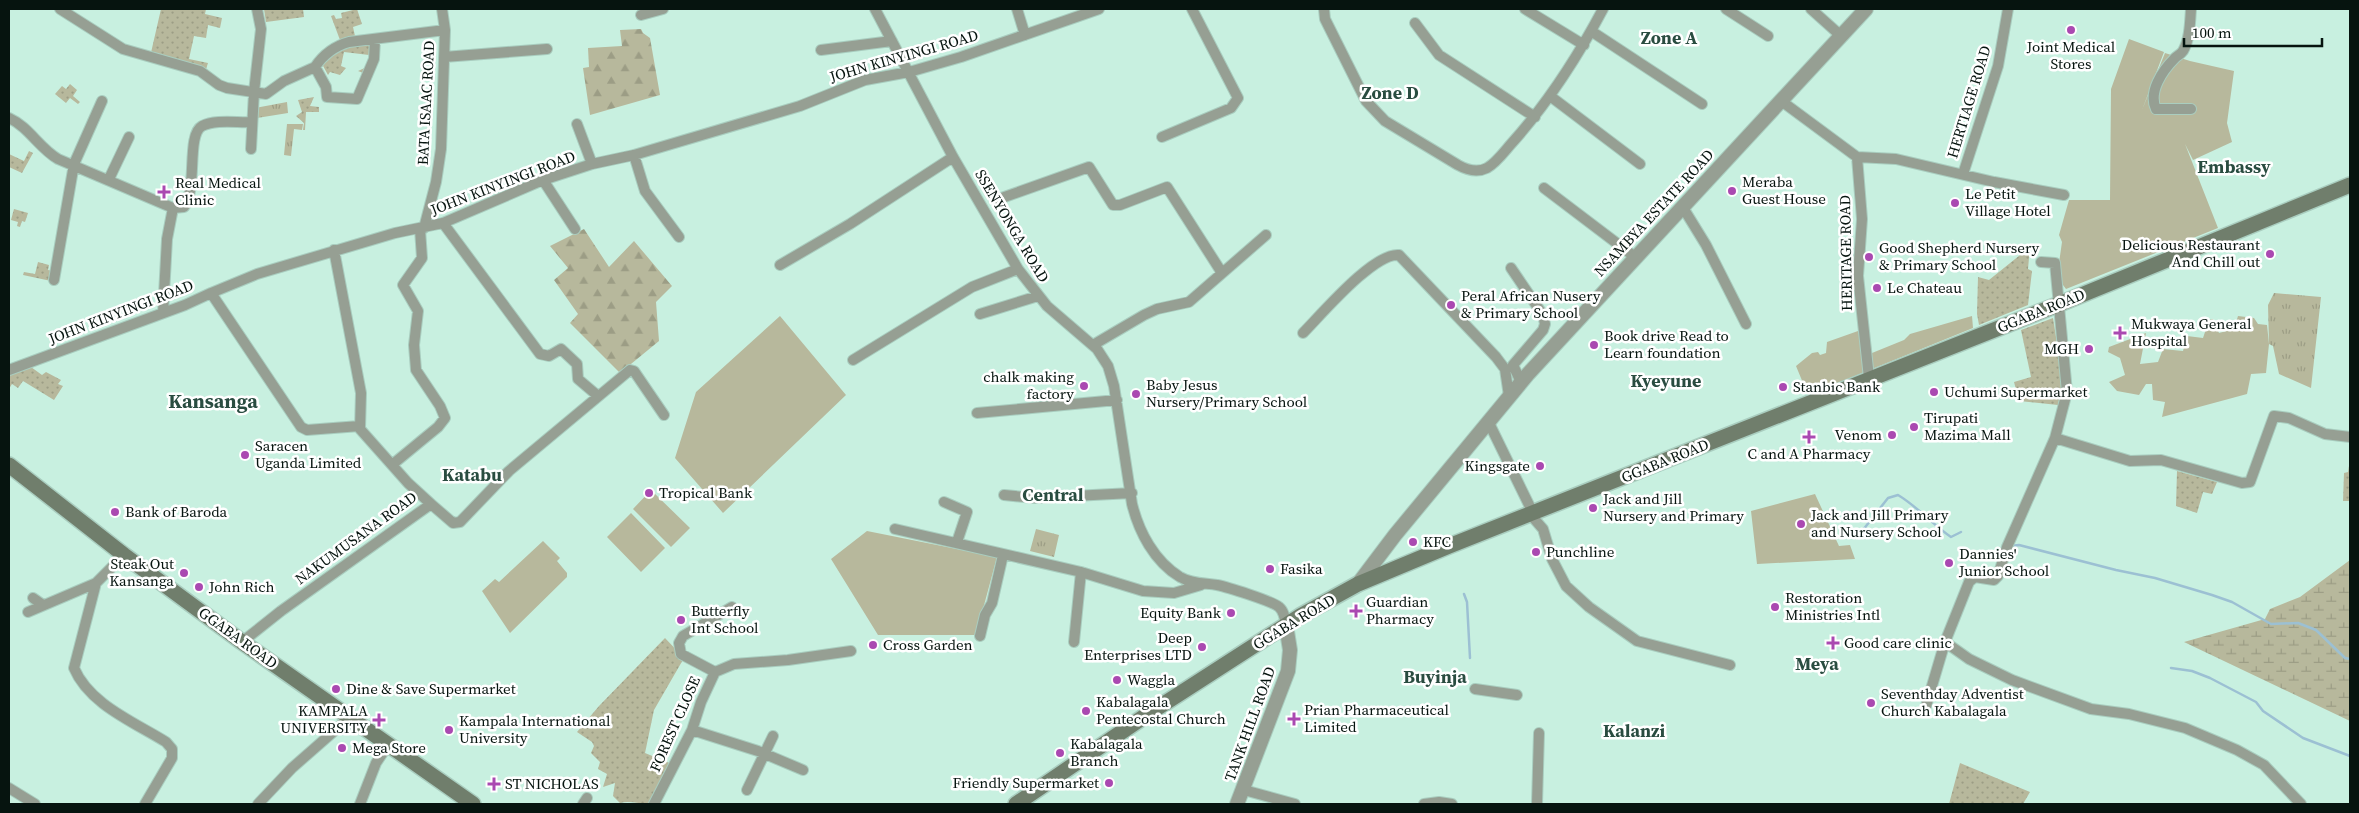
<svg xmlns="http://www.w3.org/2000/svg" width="2359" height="813" viewBox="0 0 2359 813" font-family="'Source Serif 4',serif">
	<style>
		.grass { fill: url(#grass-tufts) }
		.forest { fill: url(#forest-firs) }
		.wetland { fill: url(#wetland-marsh) }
		.park { fill: #b7b89c }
		.garden { fill: url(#garden-dots) }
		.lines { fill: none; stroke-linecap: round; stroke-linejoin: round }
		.stream { stroke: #9cc0d3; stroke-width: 2.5 }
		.minor-casing { stroke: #a9cdbf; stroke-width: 12 }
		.tertiary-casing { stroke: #a9cdbf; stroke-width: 16 }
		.secondary-casing { stroke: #a9cdbf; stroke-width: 18 }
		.minor { stroke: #969f93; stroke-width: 10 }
		.tertiary { stroke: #969f93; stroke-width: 14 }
		.secondary { stroke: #707e6c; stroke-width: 15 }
		.poi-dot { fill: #aa49b1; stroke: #fff; stroke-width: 2 }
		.labels { text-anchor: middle; stroke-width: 5; stroke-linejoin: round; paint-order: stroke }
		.poi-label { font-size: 15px; fill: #06140f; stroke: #fff; text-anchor: start }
		.street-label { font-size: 15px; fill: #06140f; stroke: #fff }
		.quarter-label { font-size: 18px; font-weight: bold; fill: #294c40; stroke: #fff }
		.district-label { font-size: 20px; font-weight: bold; fill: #294c40; stroke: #fff }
	</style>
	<defs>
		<pattern id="grass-tufts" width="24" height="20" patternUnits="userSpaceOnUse" patternTransform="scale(1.25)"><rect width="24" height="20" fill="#b7b89c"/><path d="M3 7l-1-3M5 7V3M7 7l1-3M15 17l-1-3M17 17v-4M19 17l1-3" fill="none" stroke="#9c9d85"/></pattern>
		<pattern id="forest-firs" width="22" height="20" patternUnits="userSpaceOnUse" patternTransform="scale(1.25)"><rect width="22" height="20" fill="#b7b89c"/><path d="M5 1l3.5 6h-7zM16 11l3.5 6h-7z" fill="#9c9d85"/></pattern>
		<pattern id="wetland-marsh" width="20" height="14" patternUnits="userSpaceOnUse" patternTransform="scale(1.25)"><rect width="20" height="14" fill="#b7b89c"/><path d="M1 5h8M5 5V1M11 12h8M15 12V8" fill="none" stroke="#9c9d85"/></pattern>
		<pattern id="garden-dots" width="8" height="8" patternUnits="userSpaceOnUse" patternTransform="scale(1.25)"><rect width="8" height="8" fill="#b7b89c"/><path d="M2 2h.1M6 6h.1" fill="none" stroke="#9c9d85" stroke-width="1.8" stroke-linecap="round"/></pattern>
	</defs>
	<rect width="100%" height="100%" fill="#c8f0e0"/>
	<path class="grass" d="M287 102 288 113 257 118 255 108Z
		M287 124H303L302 130 294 129 291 156 284 155Z
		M2274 293 2321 297 2311 388 2279 374 2273 346 2269 344 2268 305Z
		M1036 529 1059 535 1054 557 1030 551Z"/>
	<path class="forest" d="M641 29 643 33 650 38 660 95 590 115 583 68 589 67 588 48 622 46 620 30Z
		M584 229 609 267 634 241 672 286 656 302 659 341 620 373 570 323 578 314 554 280 568 268 550 246Z"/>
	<path class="wetland" d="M2350 560V721L2184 642 2265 619 2270 609 2300 597Z"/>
	<path class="park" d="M2129 39 2164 52 2142 110 2165 53 2190 61 2234 71 2227 123 2232 142 2193 160 2185 144 2218 228 2066 289 2057 277 2062 242 2059 235 2069 200H2110L2111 89Z
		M780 316 846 395 723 513 675 458 696 392Z
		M1972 316 1973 328 1808 395 1796 366 1812 353 1818 352 1820 355 1826 353 1827 342 1858 331 1860 338 1870 339 1872 353 1904 340 1910 334Z
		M2238 316 2254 318 2258 324 2267 325 2269 344 2266 373 2251 374 2247 394 2162 417 2165 402 2153 400 2152 384H2146L2139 395 2117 391 2109 382 2125 375 2120 358 2108 352 2109 347 2146 333 2140 364 2158 362 2163 349 2183 351 2187 336 2203 338 2209 320 2213 319 2219 333 2234 329Z
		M651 490 690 528 671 547 633 509Z
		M1815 494 1839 546 1850 545 1855 559 1757 564 1751 511Z
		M631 513 665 548 641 572 607 537Z
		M867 531 997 557 976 635H878L831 559Z
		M543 541 560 558 557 561 567 573V577L510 633 482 591 495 579 499 582Z"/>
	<path class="garden" d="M161 9H206L205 14 222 18 220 28 208 25 206 38 194 36 189 59 208 63 206 69 150 57Z
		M264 9H303L304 17 266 22Z
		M357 9 362 24 353 27 355 36 340 40 331 16 334 15 336 19 342 18 341 13Z
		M371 43 373 46V61L366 74 358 71 369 66V55L344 52 341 66 346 68 340 75 330 72 328 75 322 64 340 48Z
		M70 84 77 90 73 96 80 102 78 104 70 98 66 103 55 94 62 86 66 89Z
		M314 97 310 106 319 107V112H306L305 130H303L304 123 296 116 302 112 298 100Z
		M29 151 33 153 22 173 9 167V154L24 161Z
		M14 209 28 213 25 222 22 221 20 227 17 226 18 222 11 220Z
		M2030 247 2028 269 2032 271 2028 305 1979 325 1977 314 1978 277 1989 280Z
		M38 262 49 265 48 270 53 271 51 281 23 275 24 272 35 274Z
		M2053 318 2063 381 2058 405 2019 401 2014 382 2031 377 2021 330Z
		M31 367 42 375 46 372 61 380 58 384 63 386 54 400 23 381 18 388 12 384 9 389V375Z
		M2349 466 2350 501H2343L2344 473 2348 472Z
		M2177 471 2217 482 2212 494 2203 492 2197 513 2176 506Z
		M665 638 684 658 654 710 645 753 672 764 650 804C639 804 629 800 620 803L613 796 615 783 603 787 607 774 598 769 600 762 591 753 594 746 592 742 577 732 599 706Z
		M1960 763 2030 792 2023 804H1949Z"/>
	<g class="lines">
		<path class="stream" d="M1859 535 1888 498 1898 495C1918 507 1932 524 1951 537L1961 532
			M2010 546 2019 545 2116 570 2155 578 2212 595 2232 602 2271 624 2298 623 2316 630 2345 658 2350 659
			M1464 594 1467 602 1470 658
			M2171 668 2192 671 2210 678 2256 702 2263 711 2303 738 2350 756"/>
		<g class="minor-casing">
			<path id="minor" d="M60 9 123 49 200 71 219 85 227 88 266 94 284 81 315 67
				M875 9 953 157 1018 269 1047 306 1097 349 1108 366 1114 386 1132 504C1139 532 1154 561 1180 577 1192 584 1204 583 1217 585 1227 587 1272 601 1279 607 1284 611 1285 619 1286 625
				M1017 9 1025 35
				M1324 9 1325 19 1366 101 1385 121 1458 165C1467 170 1477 173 1487 168 1496 163 1504 152 1511 144 1548 103 1577 58 1603 9
				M1525 9 1584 45
				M1726 9 1768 36
				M1811 9 1840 35
				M641 15 663 9
				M1415 23 1439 55 1535 117
				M1591 31 1702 104
				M375 40 374 59 357 99 327 97 326 87 315 67C323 55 335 46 349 42L445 30
				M821 50 892 41
				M444 57 547 49
				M1550 96 1640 164
				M1780 100 1857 157 1896 159 1994 182 2064 195
				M2191 109H2156C2148 92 2162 71 2175 58 2177 56 2181 54 2183 51 2190 39 2190 22 2191 9
				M9 118C29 127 39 148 58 159L173 208 184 207C198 189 186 135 202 126 216 119 238 123 252 122
				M577 124 592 164
				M1162 137 1231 108 1238 98 1192 9
				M251 149 254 92 261 29 257 9
				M634 155 645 191 679 237
				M1857 157 1862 219 1858 276 1869 378
				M1963 174 1998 66 2008 9
				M109 179 129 137
				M543 180 575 229
				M1544 188 1635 257
				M996 200 1089 167 1113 205H1120L1167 187 1222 273
				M1682 206 1706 245 1746 324
				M443 223 540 354 549 356 561 349 577 364 578 379 598 396
				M424 228 436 182 441 149 445 30 442 9
				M2041 262 2055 263 2067 392 2055 438 2007 547 1998 576 1994 580 1975 577 1969 582 1945 642 1969 659 2012 680 2091 709 2129 714 2185 728 2237 750 2264 765 2301 804
				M780 265 850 224 953 157
				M1511 268 1543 315 1545 324 1543 330 1513 365 1521 382
				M54 280 74 164 102 101
				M211 293 301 427 307 430 360 426
				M163 313 167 239 173 208
				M980 314 1038 296
				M1303 333C1321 315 1374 252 1399 255L1496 357 1505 369 1509 396
				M1093 345 1144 315 1157 309 1189 302 1266 235
				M853 360 972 287 1018 269
				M9 370 185 305 211 293 257 274 395 233 443 223 543 180 592 164 634 155 800 106 865 80 909 72 961 57 1099 9
				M977 413 1117 400
				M1488 421 1533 513
				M2055 438 2130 461 2161 460 2242 483 2250 482 2274 416 2289 418 2325 434 2350 437
				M393 464 438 427 445 418 440 406 416 370 414 345 418 311 403 285 422 258 420 229
				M1004 495 1035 498 1132 493
				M944 502 967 512 957 542
				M431 504 453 523 460 522 509 471 630 370 634 371 664 415
				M1530 514 1543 529 1552 559 1566 586 1589 607 1637 641 1730 665
				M895 529 1081 572 1143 591 1174 593 1201 585
				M96 583 74 668C89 704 134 722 166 742L172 749V758L145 804
				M33 598 43 605
				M28 612 96 583 124 555
				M980 636 985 615 992 603 1003 555
				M242 642 281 611 431 504 408 483 360 429 361 393 334 250
				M1074 642 1081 572
				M715 672 681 654 679 643 683 636 732 607
				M1475 689 1517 695
				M1926 706 1945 642
				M692 730 758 751 803 770
				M9 788 35 804
				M747 790 773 736
				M1244 790 1295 804
				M258 804 292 768 349 718
				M360 804 376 763 388 745
				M583 804 587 798
				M654 804 692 730 701 702 715 672 734 664 788 660 851 651
				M1424 804 1439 802 1452 804
				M1537 804 1539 733"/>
		</g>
		<g class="tertiary-casing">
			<path id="tertiary" d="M1358 584 1395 535 1528 374 1866 9
				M1237 804 1288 671 1290 650 1286 625"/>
		</g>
		<g class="secondary-casing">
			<path id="secondary" d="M9 465 124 555 242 642 473 804
				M1016 804 1145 716 1300 616 1358 584 1449 546 2057 305 2350 185"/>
		</g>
		<use href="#minor" class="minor"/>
		<use href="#tertiary" class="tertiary"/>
		<use href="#secondary" class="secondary"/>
	</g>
	<g class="poi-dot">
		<circle cx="2071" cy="30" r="5"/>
		<circle cx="1732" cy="191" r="5"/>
		<path d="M161.5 184.5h5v5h5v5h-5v5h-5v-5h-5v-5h5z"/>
		<circle cx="1955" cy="203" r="5"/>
		<circle cx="2270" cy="254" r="5"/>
		<circle cx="1869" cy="257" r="5"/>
		<circle cx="1877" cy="288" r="5"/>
		<circle cx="1451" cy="305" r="5"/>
		<path d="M2117.5 325.5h5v5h5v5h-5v5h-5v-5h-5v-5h5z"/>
		<circle cx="1594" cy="345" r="5"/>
		<circle cx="2089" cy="349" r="5"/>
		<circle cx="1084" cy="386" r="5"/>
		<circle cx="1783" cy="387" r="5"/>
		<circle cx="1934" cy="392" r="5"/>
		<circle cx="1136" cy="394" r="5"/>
		<circle cx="1914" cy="427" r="5"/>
		<circle cx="1892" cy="435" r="5"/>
		<path d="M1806.5 429.5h5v5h5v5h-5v5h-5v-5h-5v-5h5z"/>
		<circle cx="245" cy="455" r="5"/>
		<circle cx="1540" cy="466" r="5"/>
		<circle cx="649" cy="493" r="5"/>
		<circle cx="1593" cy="508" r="5"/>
		<circle cx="115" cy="512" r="5"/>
		<circle cx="1801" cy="524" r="5"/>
		<circle cx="1413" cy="542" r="5"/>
		<circle cx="1536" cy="552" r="5"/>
		<circle cx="1949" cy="563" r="5"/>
		<circle cx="1270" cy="569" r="5"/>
		<circle cx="184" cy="573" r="5"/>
		<circle cx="199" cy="587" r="5"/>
		<circle cx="1775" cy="607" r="5"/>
		<path d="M1353.5 603.5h5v5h5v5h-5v5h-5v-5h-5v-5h5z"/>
		<circle cx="1231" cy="613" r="5"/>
		<circle cx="681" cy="620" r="5"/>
		<path d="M1830.5 635.5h5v5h5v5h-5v5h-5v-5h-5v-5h5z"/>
		<circle cx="873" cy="645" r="5"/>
		<circle cx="1202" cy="647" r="5"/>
		<circle cx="1117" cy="680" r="5"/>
		<circle cx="336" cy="689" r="5"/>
		<circle cx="1871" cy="703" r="5"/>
		<circle cx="1086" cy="711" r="5"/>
		<path d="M1291.5 711.5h5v5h5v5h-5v5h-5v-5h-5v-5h5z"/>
		<path d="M376.5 712.5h5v5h5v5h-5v5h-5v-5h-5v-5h5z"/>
		<circle cx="449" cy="730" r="5"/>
		<circle cx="342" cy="748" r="5"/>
		<circle cx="1060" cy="753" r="5"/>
		<circle cx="1109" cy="783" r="5"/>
		<path d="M491.5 776.5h5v5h5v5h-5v5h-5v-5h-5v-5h5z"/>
	</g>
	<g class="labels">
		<g class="poi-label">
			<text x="2071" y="52" text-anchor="middle">Joint Medical<tspan x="2071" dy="17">Stores</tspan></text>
			<text x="1742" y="187">Meraba<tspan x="1742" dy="17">Guest House</tspan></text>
			<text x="175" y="188">Real Medical<tspan x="175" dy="17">Clinic</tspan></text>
			<text x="1965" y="199">Le Petit<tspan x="1965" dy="17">Village Hotel</tspan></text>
			<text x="2260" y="250" text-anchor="end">Delicious Restaurant<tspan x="2260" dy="17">And Chill out</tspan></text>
			<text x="1879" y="253">Good Shepherd Nursery<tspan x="1879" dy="17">&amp; Primary School</tspan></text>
			<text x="1887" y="293">Le Chateau</text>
			<text x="1461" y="301">Peral African Nusery<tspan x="1461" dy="17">&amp; Primary School</tspan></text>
			<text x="2131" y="329">Mukwaya General<tspan x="2131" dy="17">Hospital</tspan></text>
			<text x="1604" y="341">Book drive Read to<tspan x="1604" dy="17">Learn foundation</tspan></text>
			<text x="2079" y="354" text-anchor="end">MGH</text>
			<text x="1074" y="382" text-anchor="end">chalk making<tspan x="1074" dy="17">factory</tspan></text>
			<text x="1146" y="390">Baby Jesus<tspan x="1146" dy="17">Nursery/Primary School</tspan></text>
			<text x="1793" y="392">Stanbic Bank</text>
			<text x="1944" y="397">Uchumi Supermarket</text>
			<text x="1924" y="423">Tirupati<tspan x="1924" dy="17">Mazima Mall</tspan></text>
			<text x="1882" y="440" text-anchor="end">Venom</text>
			<text x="255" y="451">Saracen<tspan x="255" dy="17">Uganda Limited</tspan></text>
			<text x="1809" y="459" text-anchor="middle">C and A Pharmacy</text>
			<text x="1530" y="471" text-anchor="end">Kingsgate</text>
			<text x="659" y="498">Tropical Bank</text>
			<text x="1603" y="504">Jack and Jill<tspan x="1603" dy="17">Nursery and Primary</tspan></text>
			<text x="125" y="517">Bank of Baroda</text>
			<text x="1811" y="520">Jack and Jill Primary<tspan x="1811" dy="17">and Nursery School</tspan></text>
			<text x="1423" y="547">KFC</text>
			<text x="1546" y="557">Punchline</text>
			<text x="1959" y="559">Dannies'<tspan x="1959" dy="17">Junior School</tspan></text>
			<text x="174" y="569" text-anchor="end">Steak Out<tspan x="174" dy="17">Kansanga</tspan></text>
			<text x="1280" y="574">Fasika</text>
			<text x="209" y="592">John Rich</text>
			<text x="1785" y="603">Restoration<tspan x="1785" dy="17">Ministries Intl</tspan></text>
			<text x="1366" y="607">Guardian<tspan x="1366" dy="17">Pharmacy</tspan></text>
			<text x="691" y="616">Butterfly<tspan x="691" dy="17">Int School</tspan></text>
			<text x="1221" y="618" text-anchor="end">Equity Bank</text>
			<text x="1192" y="643" text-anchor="end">Deep<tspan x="1192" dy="17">Enterprises LTD</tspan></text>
			<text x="1844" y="648">Good care clinic</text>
			<text x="883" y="650">Cross Garden</text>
			<text x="1127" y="685">Waggla</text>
			<text x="346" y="694">Dine &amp; Save Supermarket</text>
			<text x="1881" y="699">Seventhday Adventist<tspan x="1881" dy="17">Church Kabalagala</tspan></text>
			<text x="1096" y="707">Kabalagala<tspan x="1096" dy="17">Pentecostal Church</tspan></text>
			<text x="1304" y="715">Prian Pharmaceutical<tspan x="1304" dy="17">Limited</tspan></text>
			<text x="368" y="716" text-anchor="end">KAMPALA<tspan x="368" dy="17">UNIVERSITY</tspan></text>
			<text x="459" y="726">Kampala International<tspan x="459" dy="17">University</tspan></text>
			<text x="1070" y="749">Kabalagala<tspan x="1070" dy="17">Branch</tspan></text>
			<text x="352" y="753">Mega Store</text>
			<text x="1099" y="788" text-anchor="end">Friendly Supermarket</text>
			<text x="505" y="789">ST NICHOLAS</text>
		</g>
		<g class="street-label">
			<text transform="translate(904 56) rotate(-16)" y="5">JOHN KINYINGI ROAD</text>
			<text transform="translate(1969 102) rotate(-73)" y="5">HERTIAGE ROAD</text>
			<text transform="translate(426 103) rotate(-87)" y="5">BATA ISAAC ROAD</text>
			<text transform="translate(503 183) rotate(-21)" y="5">JOHN KINYINGI ROAD</text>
			<text transform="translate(1654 213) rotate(-47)" y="5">NSAMBYA ESTATE ROAD</text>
			<text transform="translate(1012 226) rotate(59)" y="5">SSENYONGA ROAD</text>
			<text transform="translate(1846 253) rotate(-91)" y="5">HERITAGE ROAD</text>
			<text transform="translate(2041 311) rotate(-22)" y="5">GGABA ROAD</text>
			<text transform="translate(121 312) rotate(-21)" y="5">JOHN KINYINGI ROAD</text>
			<text transform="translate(1665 461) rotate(-22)" y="5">GGABA ROAD</text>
			<text transform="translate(356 538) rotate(-36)" y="5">NAKUMUSANA ROAD</text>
			<text transform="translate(1294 622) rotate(-31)" y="5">GGABA ROAD</text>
			<text transform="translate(238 638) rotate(36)" y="5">GGABA ROAD</text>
			<text transform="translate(675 724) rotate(-66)" y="5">FOREST CLOSE</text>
			<text transform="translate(1250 724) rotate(-70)" y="5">TANK HILL ROAD</text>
		</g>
		<g class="quarter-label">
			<text x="1669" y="44">Zone A</text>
			<text x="1390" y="99">Zone D</text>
			<text x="2234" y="173">Embassy</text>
			<text x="1666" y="387">Kyeyune</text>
			<text x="472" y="481">Katabu</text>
			<text x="1053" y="501">Central</text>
			<text x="1817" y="670">Meya</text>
			<text x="1435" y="683">Buyinja</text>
			<text x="1634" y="737">Kalanzi</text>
		</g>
		<g class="district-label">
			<text x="213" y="408">Kansanga</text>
		</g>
	</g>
	<rect width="2359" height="813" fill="none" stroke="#06140f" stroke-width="20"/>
	<path d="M2184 38v8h138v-8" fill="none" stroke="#06140f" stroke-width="2.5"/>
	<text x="2192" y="38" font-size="15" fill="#06140f" stroke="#ffffff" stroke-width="4" paint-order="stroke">100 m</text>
</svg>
